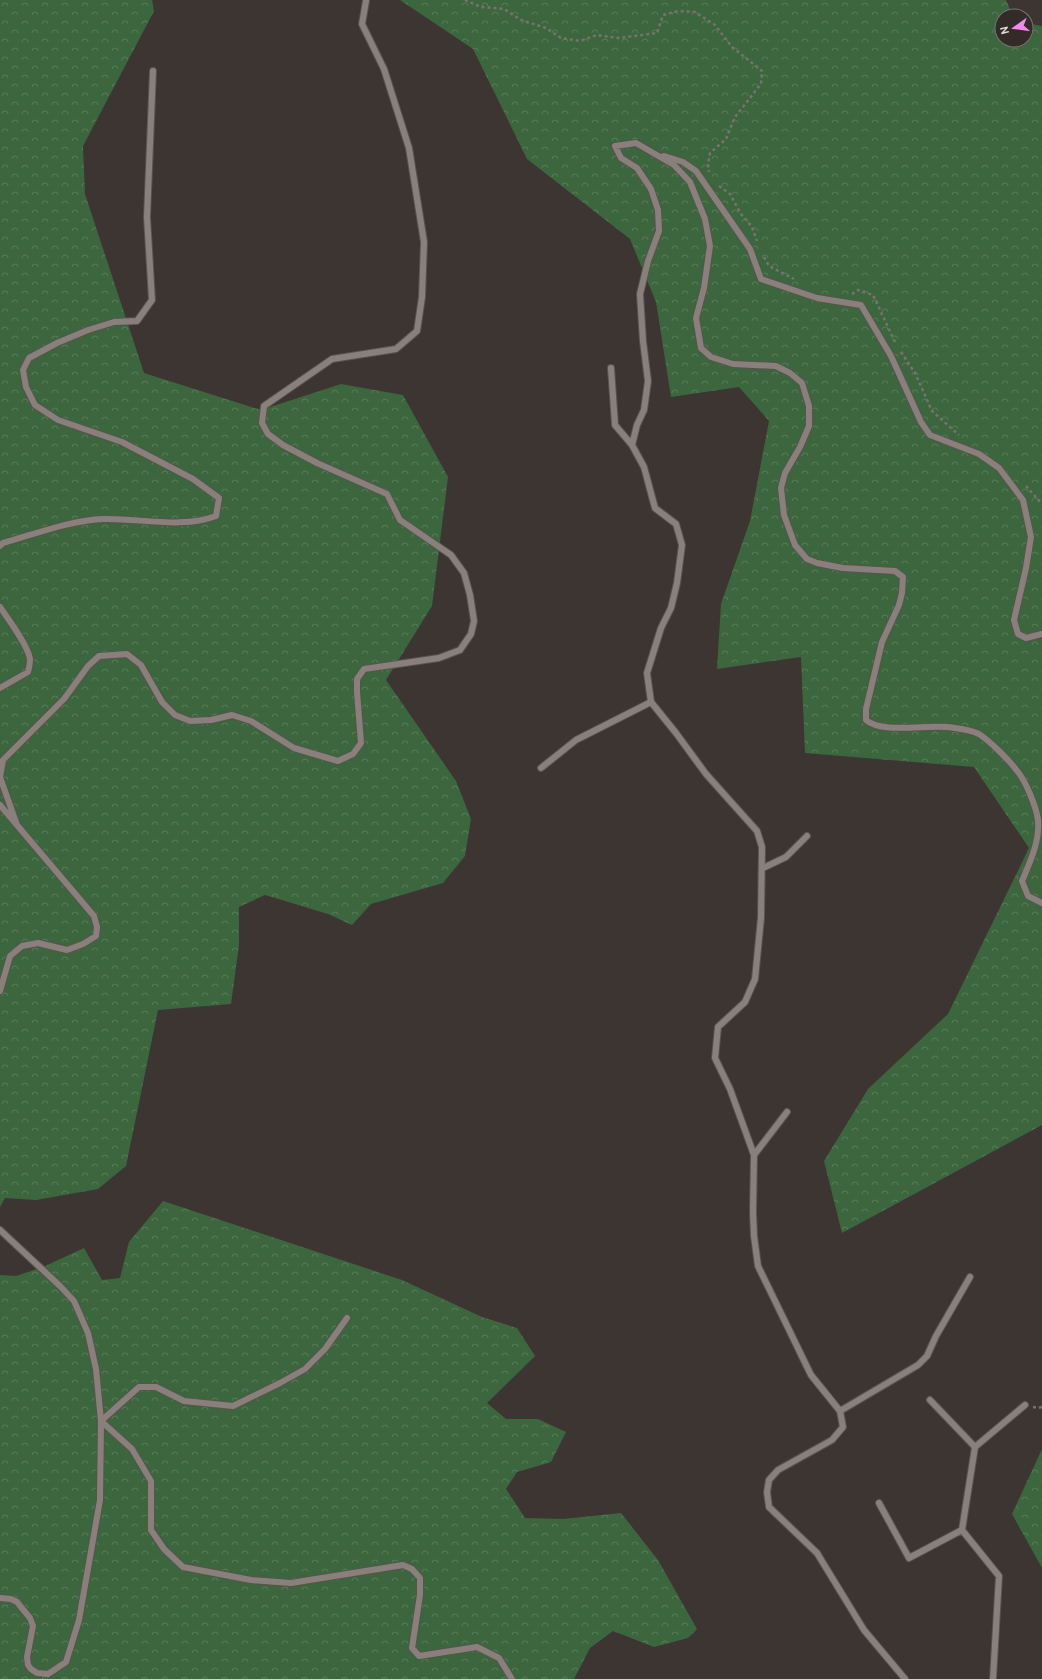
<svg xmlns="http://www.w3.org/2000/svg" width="1042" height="1679" viewBox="0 0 1042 1679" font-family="Overpass,sans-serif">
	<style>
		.forest { fill: url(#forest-crowns) }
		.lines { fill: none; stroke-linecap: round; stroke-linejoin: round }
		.service-casing { stroke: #59534f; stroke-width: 8 }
		.path { stroke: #7a726f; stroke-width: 2.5; stroke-dasharray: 3 3; stroke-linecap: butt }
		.service { stroke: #89807b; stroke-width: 6 }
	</style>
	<defs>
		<pattern id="forest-crowns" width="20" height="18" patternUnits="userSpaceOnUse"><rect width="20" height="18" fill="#3c663d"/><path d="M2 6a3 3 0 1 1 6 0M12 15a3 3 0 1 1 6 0" fill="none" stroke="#587b58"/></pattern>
	</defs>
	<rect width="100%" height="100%" fill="#3d3531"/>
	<path class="forest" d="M0 0H152L154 11 83 146 85 194 144 373 261 410 341 384 403 395 448 477 432 606 386 680 456 781 471 819 465 856 443 883 371 904 352 925 328 914 265 895 239 907V945L231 1004 158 1010 126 1166 98 1189 36 1200 5 1198 0 1207Z
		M400 0H1006L1013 16H1002V40H1026V23L1042 26V1125L842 1233 824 1161 868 1089 948 1014 1029 848 974 767 805 753 801 657 717 669 721 604 750 521 769 421 739 387 671 397 656 302 630 239 527 159 473 49Z
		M163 1201 402 1280 482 1317 517 1328 535 1356 487 1403 506 1419H538L566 1432 551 1462 517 1472 506 1489 525 1518 563 1519 621 1513 658 1560 697 1629 688 1638 654 1647 613 1631 590 1648 574 1679H0V1275L16 1276 43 1267 84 1248 102 1280 120 1278 129 1242Z
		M1042 1449V1568L1012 1514Z"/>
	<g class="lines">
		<g class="service-casing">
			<path id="service" d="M664 156 683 162 696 171 750 249 761 279 817 298 861 305 891 356 921 422 930 435 979 454 999 468 1023 500 1031 537 1026 568 1014 620 1018 634 1026 638 1042 634
				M611 368 615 425 632 445
				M0 546 3 543C35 534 71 520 104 519 139 518 182 529 216 516L219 498 193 479 122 442 58 420 35 405 26 387 23 370 29 358 57 343 88 330 114 322 137 321 152 300 147 217 153 71
				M0 607C8 619 28 645 30 659 30 663 29 668 28 672L0 688
				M541 768 576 740 651 702
				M0 805 94 916 97 927 96 936 83 944 67 950 38 943 22 946 10 956 0 991
				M17 825 0 777 3 760 64 699 88 666 99 656 127 654 141 665 162 702 175 715 190 721 211 720 232 715 251 721 294 748 338 761 353 754 361 743 357 692V679L364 669 439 658 460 650 471 634 474 621 470 595 464 573 451 555 400 520 387 494 317 463 283 445 268 434 262 423 264 406 332 359 396 349 417 331 422 297 424 242 409 148 384 69 362 24 366 1
				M763 868 786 857 807 836
				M787 1112 754 1155 753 1212 754 1236 758 1266 811 1375 840 1411 843 1427 832 1440 778 1470 769 1480 767 1492 769 1507 817 1553 864 1630 905 1679
				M754 1155 730 1089 715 1058 718 1027 745 1002 755 979 761 918 762 847 757 831 706 774 676 733 651 702 647 673 661 628 671 608 677 583 682 545 676 524 655 508 644 467 632 445 637 425 644 410 648 381 643 341 640 294 648 261 659 231 658 210 651 189 637 168 621 158 615 146 636 143 674 165 690 182 705 219 710 246 704 288 696 318 701 348 711 357 733 364 776 366 790 373 802 383 809 406V426L800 447 785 473 781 488 784 515 795 545 807 559 817 563 843 568 895 571 903 577 902 593 899 605 882 642 866 709V720C883 735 932 723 955 728 962 729 973 731 979 734 991 742 1009 760 1018 772 1026 782 1036 806 1038 820 1040 841 1030 862 1022 881L1028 896 1042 903
				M0 1230 60 1286 74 1301 88 1333 96 1369 101 1421 100 1500 79 1620 66 1662 48 1674 37 1673 31 1669 28 1665 27 1657 33 1626 30 1618 17 1602 11 1599 0 1598
				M347 1318 325 1349 305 1369 280 1383 233 1406 184 1401 156 1387H139L101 1421 132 1449 151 1481V1530L164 1549 183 1567 251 1580 291 1583 403 1565 412 1569 420 1578V1595L412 1648 419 1656 477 1647 499 1658 512 1679
				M930 1400 975 1447
				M840 1411 918 1365 927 1356 936 1336 970 1277
				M879 1503 909 1558 962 1530
				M993 1679 999 1576 962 1530 975 1447 1025 1405"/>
		</g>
		<path class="path" d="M465 0 481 7 504 9 521 20 546 28 561 38 580 41 597 35 618 38 657 33 663 15 678 11 695 12 715 25 732 47 762 71 761 84 735 117 726 139 710 153 708 164 709 172
			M719 186 730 194 741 214 752 227 757 241
			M764 257 769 266 794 279
			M852 294 858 290 873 295 895 342
			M901 352 915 373 932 411 959 435
			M1026 486 1042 504
			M1033 1407 1038 1408 1042 1407"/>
		<use href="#service" class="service"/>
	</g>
	<g transform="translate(1014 28) rotate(256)"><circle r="19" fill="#332b27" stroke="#79726f"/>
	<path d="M0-3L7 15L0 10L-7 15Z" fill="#f688ec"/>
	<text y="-6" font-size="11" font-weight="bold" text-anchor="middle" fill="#e3dddb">N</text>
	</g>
</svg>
